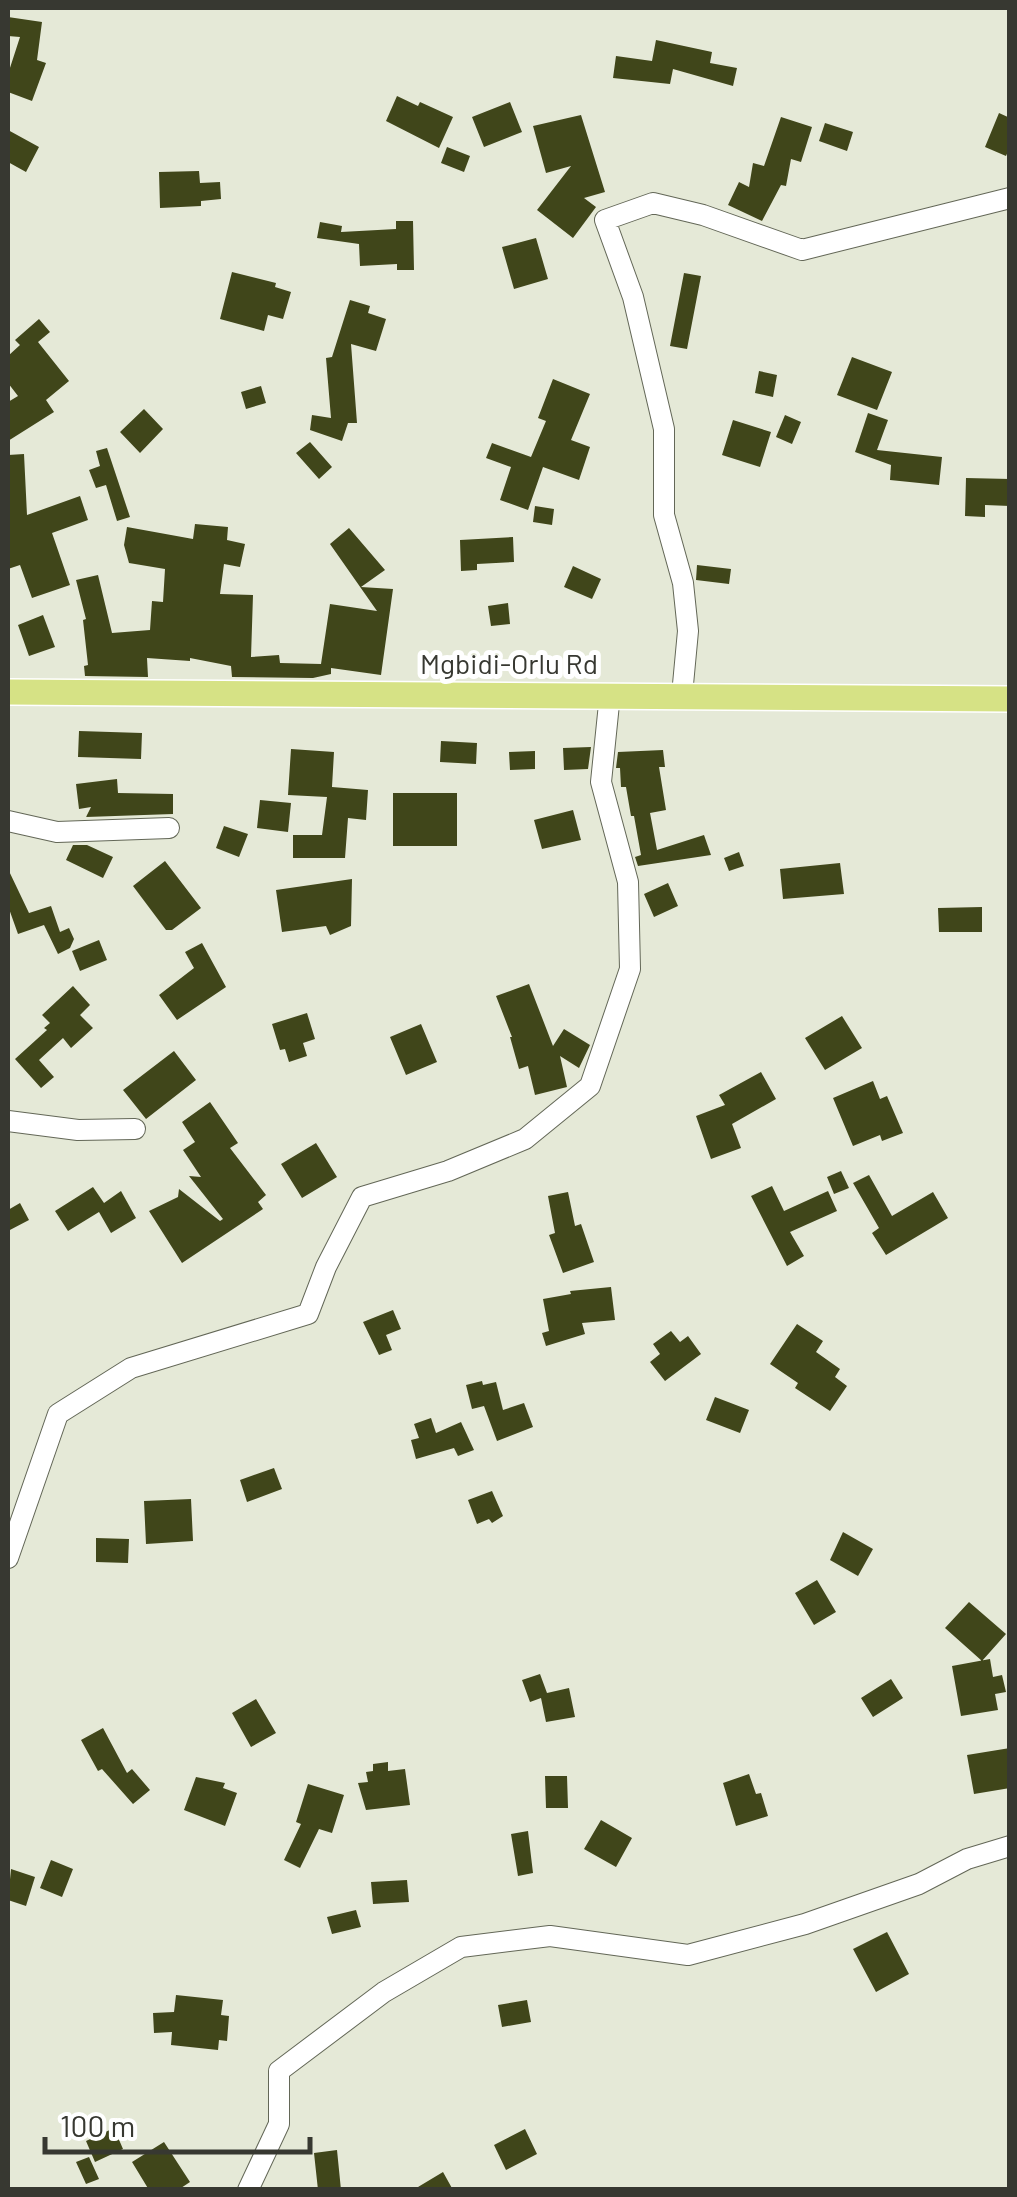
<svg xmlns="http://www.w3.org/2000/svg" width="1017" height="2197" viewBox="0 0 1017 2197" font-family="Barlow,sans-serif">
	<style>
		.building { fill: #40461a }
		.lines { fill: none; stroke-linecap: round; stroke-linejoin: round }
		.minor-casing { stroke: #636757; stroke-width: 22 }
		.major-casing { stroke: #fff; stroke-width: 28 }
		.minor { stroke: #fff; stroke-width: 20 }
		.major { stroke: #d6e285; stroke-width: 25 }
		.labels { text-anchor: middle; stroke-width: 10; stroke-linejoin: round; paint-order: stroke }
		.street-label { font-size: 28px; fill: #373831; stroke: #fff }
	</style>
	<rect width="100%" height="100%" fill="#e5e9d7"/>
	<path class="building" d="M8 17 42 22 37 60 46 63 32 101 8 92V74L20 37 8 36Z
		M656 40 712 52 710 63 737 68 733 86 673 69 670 84 613 78 616 56 652 61Z
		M397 96 418 106 420 102 453 117 439 148 386 121Z
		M510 102 522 132 484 147 472 117Z
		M999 113 1010 118V147L1006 156 985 147Z
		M581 115 605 192 584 198 596 207 573 238 537 210 571 166 546 173 533 126Z
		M781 117 812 127 801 162 791 159 786 186 781 185 762 221 728 205 739 182 749 187 753 163 764 166Z
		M825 123 853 132 847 151 819 141Z
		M8 130 39 147 26 172 8 162Z
		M447 147 470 156 464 172 441 163Z
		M199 171 200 183 220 182 221 199 201 201V206L160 208 159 172Z
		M396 221H413L414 270H397V264L360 266 359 244 317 238 320 222 342 226 341 232 396 229Z
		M536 238 548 279 514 289 502 247Z
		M232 272 276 283 275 287 291 292 283 319 268 315 264 331 220 319Z
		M684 273 701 276 687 349 670 346Z
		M350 300 370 306 368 313 386 319 376 351 351 344 357 423H348L342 441 310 430 312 415 331 418 326 358 332 357Z
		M39 319 50 332 38 342 69 381 46 400 54 412 8 441V402L18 396 8 383V356L20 345 15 340Z
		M852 357 892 372 877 410 837 395Z
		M759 371 777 375 773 397 755 393Z
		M553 379 590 394 571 440 590 447 579 480 543 467 528 510 500 500 511 467 486 458 492 443 531 457 546 421 538 418Z
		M261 386 266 403 246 409 241 392Z
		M144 409 163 429 140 453 120 432Z
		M868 413 888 420 877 450 942 457 939 485 890 480 891 465 855 452Z
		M785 415 801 422 792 444 776 437Z
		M733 420 771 432 760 467 722 455Z
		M310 442 332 467 319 479 296 453Z
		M107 448 130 517 117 521 106 485 96 488 89 470 100 466 96 451Z
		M24 454 27 515 80 496 88 520 52 533 70 585 32 598 20 565 8 569V455Z
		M966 478 1010 479V506L985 505V517L965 516Z
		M535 506 554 509 552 525 533 522Z
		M195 524 228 527 227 540 245 544 240 567 224 564 220 594 253 595 251 657 279 655 280 663 321 664 330 604 377 611 330 544 349 528 385 570 361 587 393 589 381 675 331 668V674L313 678 232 677 231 666 190 658V661L147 658 148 677 85 676 84 666 88 665 83 620 86 619 76 580 98 575 112 633 150 630 152 601 163 602 165 569 129 563 124 545 127 527 193 539Z
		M513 537 514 562 477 564V570L461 571 460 540Z
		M697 565 731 569 729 584 696 580Z
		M573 566 601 579 592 599 564 587Z
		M508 603 510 624 491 626 488 606Z
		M43 615 55 647 29 656 18 625Z
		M79 731 142 733 141 759 78 757Z
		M441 741 477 743 476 764 440 762Z
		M591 747 588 769 564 770 563 748Z
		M291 749 334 752 332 787 368 790 366 820 348 818 345 858H293V835H322L327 797 288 795Z
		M663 750 665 767H659L666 810 650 813 657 850 704 835 711 855 638 866 635 857 641 855 634 816H631L626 787H621L620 768H616L618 752Z
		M535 751V769L510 770 509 752Z
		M117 779 118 793 173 794V814L86 817 91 807 79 809 76 784Z
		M393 793H457V846H393Z
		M260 800 291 803 288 832 257 828Z
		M573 810 581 840 542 849 534 820Z
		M224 826 248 834 239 857 216 848Z
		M73 845H87L113 857 103 878 66 860Z
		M739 852 744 866 729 871 724 858Z
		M165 861 201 908 172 930H166L133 886Z
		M840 863 844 894 783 899 780 869Z
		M8 869 29 913 51 906 60 932 69 928 74 939 70 948 58 954 44 925 18 934 8 906Z
		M352 879 351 926 330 935 326 926 282 932 276 890Z
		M668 883 678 906 654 917 644 894Z
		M982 907V932H939L938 908Z
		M99 940 107 960 80 971 72 951Z
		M202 943 226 987 177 1020 159 995 194 968 185 952Z
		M529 984 553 1046 564 1029 590 1045 579 1068 560 1056 567 1087 535 1095 528 1066 519 1069 510 1037H512L496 996Z
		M73 986 90 1005 80 1015 93 1028 71 1048 63 1038 39 1060 54 1077 41 1088 15 1059 47 1030 44 1028 50 1023 42 1015Z
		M307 1013 315 1039 303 1043 307 1056 289 1062 285 1049 280 1050 272 1024Z
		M842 1016 862 1048 825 1070 805 1038Z
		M421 1024 437 1062 406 1075 390 1037Z
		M174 1051 196 1080 146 1119 123 1090Z
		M761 1072 776 1099 732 1124 741 1148 711 1159 696 1116 725 1105 719 1095Z
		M873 1081 880 1099 887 1096 903 1133 882 1141 880 1135 853 1146 833 1098Z
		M210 1102 238 1143 230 1148 266 1195 258 1202 263 1209 182 1263 149 1211 178 1197 179 1189 220 1221 223 1219 189 1176 201 1177 183 1150 195 1142 182 1122Z
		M316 1143 337 1177 302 1198 281 1164Z
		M841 1171 849 1188 834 1194 827 1177Z
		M869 1175 892 1216 933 1192 948 1218 886 1255 872 1233 879 1228 853 1183Z
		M772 1186 784 1211 828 1191 837 1211 790 1232 804 1256 787 1266 751 1196Z
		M93 1187 104 1203 121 1191 136 1218 111 1233 99 1212 68 1231 55 1211Z
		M568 1192 575 1226 581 1224 594 1262 563 1273 549 1235 555 1233 548 1196Z
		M20 1203 29 1220 8 1231V1210Z
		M611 1287 615 1320 582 1323 585 1334 546 1346 542 1333 549 1331 543 1299 571 1294 570 1291Z
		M393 1310 401 1329 386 1335 392 1350 379 1355 363 1322Z
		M797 1324 823 1341 816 1352 840 1369 835 1377 847 1386 830 1411 795 1388 798 1383 770 1364Z
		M671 1331 680 1342 688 1336 701 1354 665 1381 650 1362 660 1354 653 1344Z
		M482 1381 483 1385 496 1382 503 1410 524 1403 533 1427 497 1441 484 1406 472 1409 466 1385Z
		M715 1397 749 1410 740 1433 706 1420Z
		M431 1418 436 1433 461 1422 474 1450 458 1456 454 1448 416 1459 411 1440 419 1438 414 1424Z
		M274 1468 282 1489 247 1502 240 1480Z
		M492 1491 503 1516 492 1523 489 1519 477 1524 468 1500Z
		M191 1499 193 1541 146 1544 144 1501Z
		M843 1532 873 1549 858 1576 830 1560Z
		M96 1538 129 1539 128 1563 96 1562Z
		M817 1580 836 1612 814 1625 795 1593Z
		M969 1602 1006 1634 982 1661 945 1628Z
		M990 1659 993 1677 1002 1675 1006 1692 995 1694 998 1710 961 1716 952 1666Z
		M540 1674 547 1693 569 1688 575 1717 546 1722 541 1698 530 1702 522 1680Z
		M891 1679 903 1698 873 1717 861 1698Z
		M256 1699 276 1733 251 1747 232 1713Z
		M103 1728 127 1773 132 1769 150 1790 133 1804 102 1769 98 1771 81 1740Z
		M1010 1748V1788L974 1794 967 1755Z
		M388 1762V1771L405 1769 410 1805 366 1810 358 1783 368 1782 366 1772 373 1771V1764Z
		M749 1774 756 1794 761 1793 768 1816 736 1826 723 1783Z
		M545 1776H567L568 1808H546Z
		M196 1777 225 1783 223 1788 237 1793 225 1826 184 1810Z
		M308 1784 344 1795 332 1833 319 1829 300 1868 284 1860 301 1824 296 1822Z
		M601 1820 632 1838 616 1867 584 1849Z
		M528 1831 533 1873 518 1876 511 1834Z
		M51 1860 73 1869 62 1897 40 1888Z
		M11 1869 35 1877 26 1906 8 1900Z
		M407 1880 409 1902 373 1904 371 1882Z
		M356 1910 361 1927 332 1934 327 1917Z
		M887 1932 909 1974 876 1992 853 1949Z
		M176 1995 223 2000 221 2015 229 2016 227 2041 219 2040 218 2050 171 2045 172 2032 154 2033 153 2013 174 2012Z
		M527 2000 531 2022 502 2027 498 2005Z
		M114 2128 123 2149 95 2162 86 2141Z
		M525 2129 537 2154 506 2170 494 2145Z
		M164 2142 190 2182 178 2190H149L132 2162Z
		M337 2150 341 2190H318L314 2153Z
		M89 2157 99 2179 86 2184 76 2162Z
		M443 2172 453 2190H413Z"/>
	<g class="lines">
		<g class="minor-casing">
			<path id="minor" d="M682 695 688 631 683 583 664 515V429L633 297 605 220 653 203 703 215 802 250 1010 198
				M8 821 57 832 169 828
				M8 1121 78 1130 135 1129
				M8 1558 58 1414 131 1368 308 1314 326 1267 362 1197 448 1171 525 1139 590 1086 630 969 628 882 601 782 610 694
				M248 2190 279 2124V2071L384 1992 461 1947 550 1936 688 1955 805 1924 919 1884 967 1859 1010 1846"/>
		</g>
		<g class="major-casing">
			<path id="major" d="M8 692 1010 699"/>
		</g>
		<use href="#minor" class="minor"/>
		<use href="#major" class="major"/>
	</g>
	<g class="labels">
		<g class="street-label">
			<text x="509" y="674">Mgbidi-Orlu Rd</text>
		</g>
	</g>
	<rect width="1017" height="2197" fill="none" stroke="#373831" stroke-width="20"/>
	<path d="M45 2137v15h265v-15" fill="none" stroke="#373831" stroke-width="5"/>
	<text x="60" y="2137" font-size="30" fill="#373831" stroke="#ffffff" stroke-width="8" paint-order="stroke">100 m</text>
</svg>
